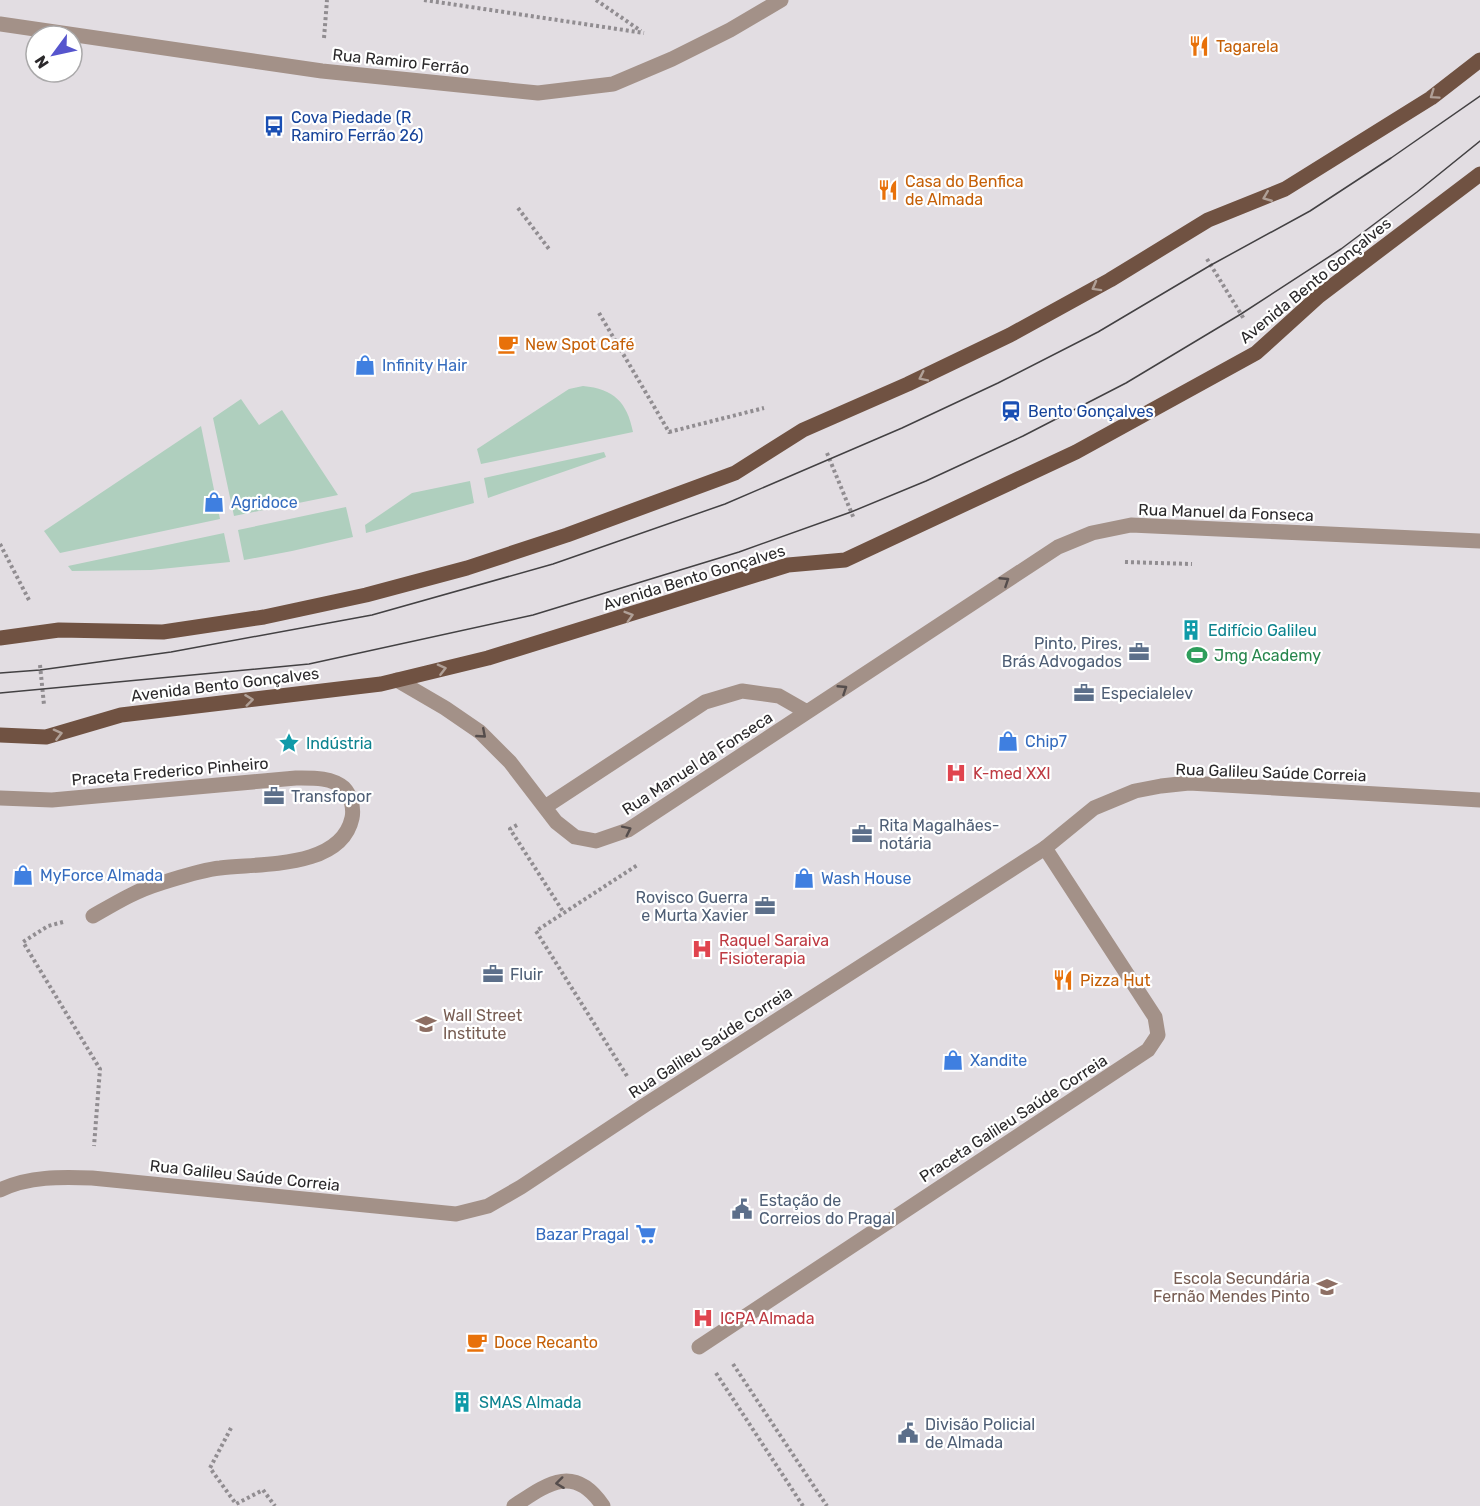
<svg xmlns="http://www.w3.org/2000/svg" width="1480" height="1506" viewBox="0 0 1480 1506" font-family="Rubik,sans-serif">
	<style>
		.green { fill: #afcfbe }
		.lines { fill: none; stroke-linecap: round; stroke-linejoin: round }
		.path { stroke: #918d91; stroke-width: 4; stroke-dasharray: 3 3; stroke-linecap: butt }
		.lane { stroke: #a39188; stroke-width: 15 }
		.street { stroke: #a39188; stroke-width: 15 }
		.primary { stroke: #705242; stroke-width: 15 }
		.tram { stroke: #434143; stroke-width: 1.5 }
		.oneway { stroke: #b0a097 }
		.oneway2 { stroke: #554d4c }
		.labels { text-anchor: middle; stroke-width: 4.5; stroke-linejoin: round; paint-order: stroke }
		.food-label { font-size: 16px; fill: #c56008; stroke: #fff; text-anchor: start }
		.street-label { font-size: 16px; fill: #2b292b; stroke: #fff }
		.transit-label { font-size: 16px; fill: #164399; stroke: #fff; text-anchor: start }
		.shop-label { font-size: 16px; fill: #366cbe; stroke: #fff; text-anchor: start }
		.culture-label { font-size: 16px; fill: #0d838f; stroke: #fff; text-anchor: start }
		.service-label { font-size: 16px; fill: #4e5e75; stroke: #fff; text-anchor: start }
		.leisure-label { font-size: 16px; fill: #27864d; stroke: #fff; text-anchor: start }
		.health-label { font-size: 16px; fill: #be3a42; stroke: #fff; text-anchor: start }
		.education-label { font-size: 16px; fill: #785e54; stroke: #fff; text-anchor: start }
	</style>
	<rect width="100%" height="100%" fill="#e2dde2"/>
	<path class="green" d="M583 386C614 389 627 402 633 432L481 464 477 449 569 389Z
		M241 399 259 425 282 410 338 495 234 516 213 418Z
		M201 426 220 519 60 553 44 531Z
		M604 452 606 457 488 498 484 478Z
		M470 481 474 503 366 533 365 525 412 493Z
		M346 507 353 537 292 551 244 560 238 530Z
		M224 533 230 562 151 570 72 571 68 566Z"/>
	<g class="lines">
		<path class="path" d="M424 0 644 33
			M596 0 641 31
			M324 38 327 0
			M518 208 549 249
			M1207 259 1244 319
			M599 313 669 432 764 408
			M827 453 854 519
			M0 544 30 602
			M1125 562 1192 564
			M40 665 44 705
			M517 825 510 829 564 913
			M63 922 48 926 23 942 100 1069 94 1146
			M627 1076 536 931 639 864
			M733 1364 827 1506
			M716 1373 803 1506
			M231 1428 210 1468 236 1504 263 1490 275 1506"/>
		<path class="lane" d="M0 798 52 800 296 778C312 778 331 777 344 788 351 795 354 809 352 818 341 869 260 863 220 868 200 870 178 878 158 884 135 891 114 904 93 916
			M699 1347 1148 1050 1158 1035 1155 1017 1045 848"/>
		<path class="street" d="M0 24 322 71 538 93 613 84 672 59 730 30 781 0
			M397 680 445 708 480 732 510 762 556 822 575 837 596 841 628 830 1058 547 1092 533 1131 525 1480 541
			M545 807 705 702 742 691 779 696 807 712
			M0 1190C29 1176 61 1177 92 1178L456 1214 488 1206 521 1187 645 1105 1045 848 1094 808 1135 791 1161 786 1189 783 1480 800
			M514 1506C547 1484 574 1463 603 1506"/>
		<path class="primary" d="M0 638 59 630 163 632 264 617 366 595 467 568 567 535 735 473 803 430 908 384 1010 335 1110 280 1208 220 1285 189 1431 98 1480 60
			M0 735 46 737 121 715 381 684 488 658 788 565 845 560 1076 452 1256 353 1319 296 1480 174"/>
		<path class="tram" d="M0 673 40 670 171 652 372 615 553 564 725 504 902 428 998 383 1098 332 1211 265 1310 211 1391 158 1480 96
			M0 693 309 664 533 615 739 552 851 512 926 481 1023 436 1126 383 1241 314 1341 249 1417 192 1480 141"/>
	</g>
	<defs><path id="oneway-chevron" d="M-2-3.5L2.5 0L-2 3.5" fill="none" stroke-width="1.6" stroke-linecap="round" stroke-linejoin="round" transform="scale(1.5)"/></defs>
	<g class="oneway">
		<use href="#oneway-chevron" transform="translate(1434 95) rotate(145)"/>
		<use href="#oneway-chevron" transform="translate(1267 197) rotate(158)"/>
		<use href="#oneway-chevron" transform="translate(1096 287) rotate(151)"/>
		<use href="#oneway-chevron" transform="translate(923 377) rotate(154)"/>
		<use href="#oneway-chevron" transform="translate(629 616) rotate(-17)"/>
		<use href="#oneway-chevron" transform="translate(442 669) rotate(-14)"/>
		<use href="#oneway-chevron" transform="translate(249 700) rotate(-7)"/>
		<use href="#oneway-chevron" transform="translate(58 734) rotate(-14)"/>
	</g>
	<g class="oneway2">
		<use href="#oneway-chevron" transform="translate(1005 581) rotate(-33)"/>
		<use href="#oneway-chevron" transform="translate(843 689) rotate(-33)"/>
		<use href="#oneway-chevron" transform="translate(482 734) rotate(41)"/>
		<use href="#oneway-chevron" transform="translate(627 830) rotate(-26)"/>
		<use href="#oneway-chevron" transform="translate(560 1483) rotate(173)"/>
	</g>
	<defs>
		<g id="restaurant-bare" transform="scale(1.62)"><path d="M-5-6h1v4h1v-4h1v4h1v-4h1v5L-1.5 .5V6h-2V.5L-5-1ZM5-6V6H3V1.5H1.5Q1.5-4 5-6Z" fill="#e8710a" stroke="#fff" stroke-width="2.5" paint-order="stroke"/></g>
		<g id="bus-bare" transform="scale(1.62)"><path d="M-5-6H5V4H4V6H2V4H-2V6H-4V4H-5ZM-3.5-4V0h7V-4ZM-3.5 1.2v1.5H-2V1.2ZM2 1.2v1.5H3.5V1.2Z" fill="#1a4fb4" stroke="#fff" stroke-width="2.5" paint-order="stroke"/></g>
		<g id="cafe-bare" transform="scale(1.62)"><path d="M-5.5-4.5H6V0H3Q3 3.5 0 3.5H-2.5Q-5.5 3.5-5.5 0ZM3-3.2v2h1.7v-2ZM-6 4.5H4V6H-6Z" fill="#e8710a" stroke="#fff" stroke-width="2.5" paint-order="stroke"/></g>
		<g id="shop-bare" transform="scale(1.62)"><path d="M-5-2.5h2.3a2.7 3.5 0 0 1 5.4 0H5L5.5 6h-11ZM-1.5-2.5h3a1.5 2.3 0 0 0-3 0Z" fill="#3f7fe0" stroke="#fff" stroke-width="2.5" paint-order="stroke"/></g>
		<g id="station-bare" transform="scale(1.62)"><path d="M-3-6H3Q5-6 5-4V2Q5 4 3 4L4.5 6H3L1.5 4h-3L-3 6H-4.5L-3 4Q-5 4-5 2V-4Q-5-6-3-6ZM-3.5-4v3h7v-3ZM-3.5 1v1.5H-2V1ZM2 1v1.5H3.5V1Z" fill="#1a4fb4" stroke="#fff" stroke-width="2.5" paint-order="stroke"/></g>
		<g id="building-bare" transform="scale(1.62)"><path d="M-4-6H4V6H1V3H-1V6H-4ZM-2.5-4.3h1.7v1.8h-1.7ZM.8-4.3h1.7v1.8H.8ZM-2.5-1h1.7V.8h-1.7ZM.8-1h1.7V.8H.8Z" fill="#0f9aa8" stroke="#fff" stroke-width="2.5" paint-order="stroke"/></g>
		<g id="office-bare" transform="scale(1.62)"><path d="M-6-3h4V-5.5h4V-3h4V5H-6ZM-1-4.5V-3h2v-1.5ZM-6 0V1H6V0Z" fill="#5c6f8a" stroke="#fff" stroke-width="2.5" paint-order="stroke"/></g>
		<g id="stadium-bare" transform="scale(1.62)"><path d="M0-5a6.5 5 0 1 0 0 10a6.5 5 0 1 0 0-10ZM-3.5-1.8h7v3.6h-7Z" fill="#2e9e5b" stroke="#fff" stroke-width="2.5" paint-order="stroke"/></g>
		<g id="sight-bare" transform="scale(1.62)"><path d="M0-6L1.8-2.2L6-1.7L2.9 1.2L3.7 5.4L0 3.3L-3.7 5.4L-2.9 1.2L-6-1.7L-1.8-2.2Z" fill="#0f9aa8" stroke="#fff" stroke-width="2.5" paint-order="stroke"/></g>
		<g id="hospital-bare" transform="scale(1.62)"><path d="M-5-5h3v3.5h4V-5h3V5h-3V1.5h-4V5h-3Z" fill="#e0444e" stroke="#fff" stroke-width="2.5" paint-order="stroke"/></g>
		<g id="school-bare" transform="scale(1.62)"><path d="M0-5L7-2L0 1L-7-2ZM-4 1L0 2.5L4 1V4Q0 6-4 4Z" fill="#8d6e63" stroke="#fff" stroke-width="2.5" paint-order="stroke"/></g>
		<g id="civic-bare" transform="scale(1.62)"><path d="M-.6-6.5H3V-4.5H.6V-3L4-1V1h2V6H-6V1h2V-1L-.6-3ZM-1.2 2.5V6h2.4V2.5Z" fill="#5c6f8a" stroke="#fff" stroke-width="2.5" paint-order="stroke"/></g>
		<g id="supermarket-bare" transform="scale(1.62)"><path d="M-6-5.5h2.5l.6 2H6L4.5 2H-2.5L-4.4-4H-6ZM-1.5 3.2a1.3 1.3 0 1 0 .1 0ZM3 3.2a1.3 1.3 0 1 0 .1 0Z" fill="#3f7fe0" stroke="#fff" stroke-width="2.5" paint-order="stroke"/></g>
	</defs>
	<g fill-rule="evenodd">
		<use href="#restaurant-bare" x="1199" y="46"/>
		<use href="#bus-bare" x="274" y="126"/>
		<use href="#restaurant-bare" x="888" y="190"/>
		<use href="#cafe-bare" x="508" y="344"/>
		<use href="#shop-bare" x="365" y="365"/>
		<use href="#station-bare" x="1011" y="411"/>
		<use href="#shop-bare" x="214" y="502"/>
		<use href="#building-bare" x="1191" y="630"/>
		<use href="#office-bare" x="1139" y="652"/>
		<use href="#stadium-bare" x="1197" y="655"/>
		<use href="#office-bare" x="1084" y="693"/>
		<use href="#shop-bare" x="1008" y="741"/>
		<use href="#sight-bare" x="289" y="743"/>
		<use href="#hospital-bare" x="956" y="773"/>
		<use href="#office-bare" x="274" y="796"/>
		<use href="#office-bare" x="862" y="834"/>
		<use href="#shop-bare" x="23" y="875"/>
		<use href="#shop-bare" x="804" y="878"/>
		<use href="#office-bare" x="765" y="906"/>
		<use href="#hospital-bare" x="702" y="949"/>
		<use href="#office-bare" x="493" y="974"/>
		<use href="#restaurant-bare" x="1063" y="980"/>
		<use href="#school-bare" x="426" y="1024"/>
		<use href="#shop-bare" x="953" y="1060"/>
		<use href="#civic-bare" x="742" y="1209"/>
		<use href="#supermarket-bare" x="646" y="1234"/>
		<use href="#school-bare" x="1327" y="1287"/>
		<use href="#hospital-bare" x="703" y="1318"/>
		<use href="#cafe-bare" x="477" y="1342"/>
		<use href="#building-bare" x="462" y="1402"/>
		<use href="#civic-bare" x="908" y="1433"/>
	</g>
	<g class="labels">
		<g class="food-label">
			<text x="1216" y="52">Tagarela</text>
			<text x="905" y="187">Casa do Benfica<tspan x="905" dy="18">de Almada</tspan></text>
			<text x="525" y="350">New Spot Café</text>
			<text x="1080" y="986">Pizza Hut</text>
			<text x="494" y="1348">Doce Recanto</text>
		</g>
		<g class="street-label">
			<text transform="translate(401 61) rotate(6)" y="6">Rua Ramiro Ferrão</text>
			<text transform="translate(1315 280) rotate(-39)" y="6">Avenida Bento Gonçalves</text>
			<text transform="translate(1226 512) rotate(2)" y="6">Rua Manuel da Fonseca</text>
			<text transform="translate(694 577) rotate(-17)" y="6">Avenida Bento Gonçalves</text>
			<text transform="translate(225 684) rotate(-7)" y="6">Avenida Bento Gonçalves</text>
			<text transform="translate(697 763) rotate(-33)" y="6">Rua Manuel da Fonseca</text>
			<text transform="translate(170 771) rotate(-5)" y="6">Praceta Frederico Pinheiro</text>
			<text transform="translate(1271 772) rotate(2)" y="6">Rua Galileu Saúde Correia</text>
			<text transform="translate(710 1042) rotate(-33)" y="6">Rua Galileu Saúde Correia</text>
			<text transform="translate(1013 1118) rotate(-33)" y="6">Praceta Galileu Saúde Correia</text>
			<text transform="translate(245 1175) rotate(6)" y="6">Rua Galileu Saúde Correia</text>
		</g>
		<g class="transit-label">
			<text x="291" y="123">Cova Piedade (R<tspan x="291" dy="18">Ramiro Ferrão 26)</tspan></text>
			<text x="1028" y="417">Bento Gonçalves</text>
		</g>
		<g class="shop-label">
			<text x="382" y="371">Infinity Hair</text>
			<text x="231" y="508">Agridoce</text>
			<text x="1025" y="747">Chip7</text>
			<text x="40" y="881">MyForce Almada</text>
			<text x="821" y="884">Wash House</text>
			<text x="970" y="1066">Xandite</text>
			<text x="629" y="1240" text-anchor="end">Bazar Pragal</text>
		</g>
		<g class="culture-label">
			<text x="1208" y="636">Edifício Galileu</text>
			<text x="306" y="749">Indústria</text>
			<text x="479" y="1408">SMAS Almada</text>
		</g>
		<g class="service-label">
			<text x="1122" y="649" text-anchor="end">Pinto, Pires,<tspan x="1122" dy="18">Brás Advogados</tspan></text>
			<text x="1101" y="699">Especialelev</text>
			<text x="291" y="802">Transfopor</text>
			<text x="879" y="831">Rita Magalhães-<tspan x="879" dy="18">notária</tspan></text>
			<text x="748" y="903" text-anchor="end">Rovisco Guerra<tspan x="748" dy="18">e Murta Xavier</tspan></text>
			<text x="510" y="980">Fluir</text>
			<text x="759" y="1206">Estação de<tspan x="759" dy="18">Correios do Pragal</tspan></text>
			<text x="925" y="1430">Divisão Policial<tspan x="925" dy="18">de Almada</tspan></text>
		</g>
		<g class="leisure-label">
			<text x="1214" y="661">Jmg Academy</text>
		</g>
		<g class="health-label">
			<text x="973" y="779">K-med XXI</text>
			<text x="719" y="946">Raquel Saraiva<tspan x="719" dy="18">Fisioterapia</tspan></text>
			<text x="720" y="1324">ICPA Almada</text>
		</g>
		<g class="education-label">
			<text x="443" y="1021">Wall Street<tspan x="443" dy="18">Institute</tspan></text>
			<text x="1310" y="1284" text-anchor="end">Escola Secundária<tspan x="1310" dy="18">Fernão Mendes Pinto</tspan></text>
		</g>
	</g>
	<g transform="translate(54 54) rotate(237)"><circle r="28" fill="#ffffff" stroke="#aaa9aa" stroke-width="1.5"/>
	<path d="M0-4.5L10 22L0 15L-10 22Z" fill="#5655cd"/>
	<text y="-9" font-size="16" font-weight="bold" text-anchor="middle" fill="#2b292b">N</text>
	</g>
</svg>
